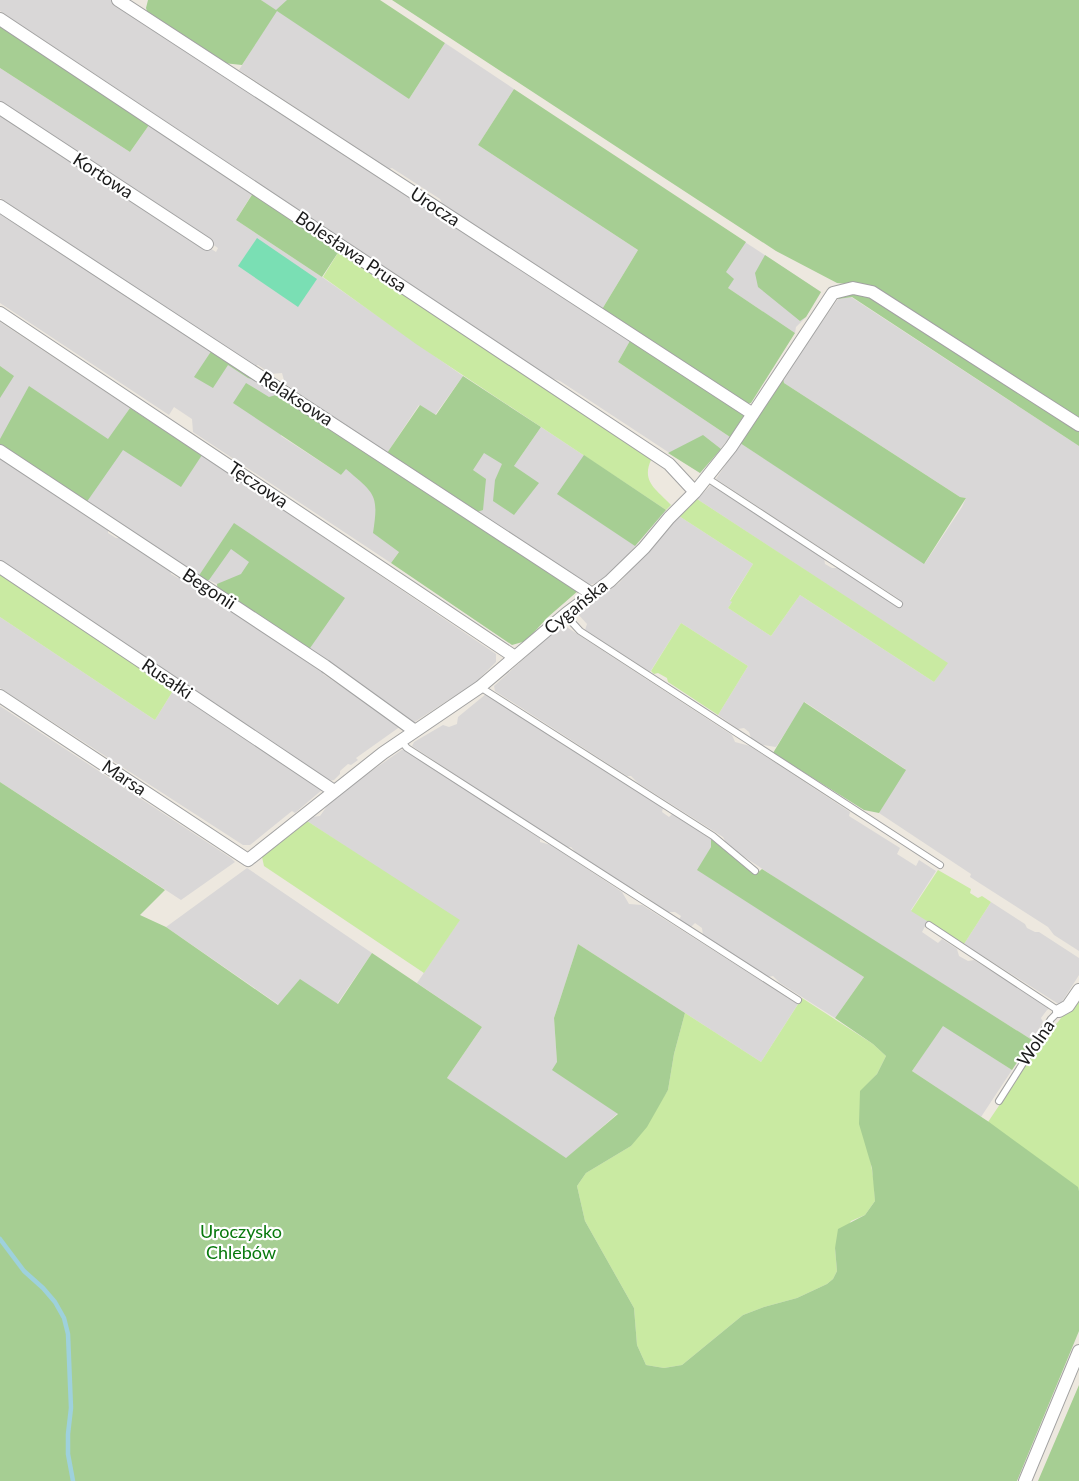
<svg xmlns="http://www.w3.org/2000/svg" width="1079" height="1481" viewBox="0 0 1079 1481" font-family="Lato,sans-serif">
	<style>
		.residential { fill: #d9d7d7 }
		.grass { fill: #c9eaa2 }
		.forest { fill: #a6ce93 }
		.pitch { fill: #7adfb4 }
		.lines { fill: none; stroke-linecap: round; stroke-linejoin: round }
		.stream { stroke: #9ed1dc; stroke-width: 4.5 }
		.service-casing { stroke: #a2a2a2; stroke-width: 8 }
		.minor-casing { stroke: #a2a2a2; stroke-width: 14 }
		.service { stroke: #fff; stroke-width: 6 }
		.minor { stroke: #fff; stroke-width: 12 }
		.labels { text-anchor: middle; stroke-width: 4.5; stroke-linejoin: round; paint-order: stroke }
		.street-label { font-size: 18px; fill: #1b1b1b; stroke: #fff }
		.park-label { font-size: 18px; fill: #08790d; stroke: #fff }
	</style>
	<rect width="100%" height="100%" fill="#ede8df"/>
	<path class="residential" d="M0 0H112L631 339 618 362 730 437 700 473 560 381 539 374 458 316 0 11Z
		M261 0H348L409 99 445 43 514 89 478 145 638 250 601 311 445 209 440 199 392 168 385 170 371 157 239 70 276 11Z
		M0 68 130 152 149 125 252 194 236 220 322 277 463 376 435 415 419 405 387 453 285 384 282 373 271 374 258 365 254 366 0 198V113L216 252 218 248 0 103Z
		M0 209 271 385 272 393H283L281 436 341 475 362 446 438 497 391 563 193 432 192 419 174 407 169 415 0 303Z
		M725 229 821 292 806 317 796 327 795 333 698 268Z
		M851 297 1079 446V951L1054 935 1048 927 970 877 971 874 879 813 905 769 805 702 776 747 763 745 751 738 749 732 744 728 738 729 718 715 748 666 681 623 650 672 585 630 587 624 577 613 619 583 679 516 753 564 730 600 732 602 728 608 771 636 800 595 934 682 947 663 697 499 711 485 824 558 825 564 832 568H838L899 607V599L716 479 740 443 925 563 962 507 966 498 960 497 784 383 783 378 838 299Z
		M0 322 130 408 109 439 202 455 496 654V662L476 682 413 723 218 591 217 584 209 580 204 581 0 445Z
		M541 427 666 510 625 558 613 571 596 583 589 585 451 496 484 447 514 466Z
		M0 456 108 528V533L116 538H123L170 569 171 574 178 578 182 577 324 671 323 674 401 726 356 758 358 760 351 765 348 764 340 771V774L334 780 328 781 0 562Z
		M0 617 155 720 174 689 323 789 295 813 292 811 250 845H243L0 688Z
		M562 624 732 735 735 742 750 746 850 812 849 816 900 848 897 854 916 866 919 860 936 871 911 910 928 921 922 932 938 943 942 939 957 949 959 956 968 961 974 960 1051 1008 1047 1010 1041 1018 1043 1022 1032 1040 797 892 728 846 723 837 638 783 631 776H627L495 691 494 686Z
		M486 694 663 808 662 812 669 817 672 814 711 839V847L698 870 864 977 835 1018 780 983 773 976 768 977 703 935 702 928 695 923 691 927 679 920 681 916 675 912H667L638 891 626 887 579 856 571 847 566 848 412 746 414 742 443 725 449 727 457 724 458 717Z
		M0 706 231 858 235 862 181 900 0 782Z
		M403 749 540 838V842L551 845 622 892 629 904 642 905 798 1004 761 1062 578 944 554 1018 557 1062 618 1113 566 1159 447 1078 482 1027 417 983 459 921 307 821 312 817 320 816 330 802 340 793Z
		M247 868 372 953 337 1004 279 1005 166 927Z
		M991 902 1025 924 1027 928 1035 932H1039L1079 958V975L1060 1005 964 944Z
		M943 1025 1012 1070 981 1117 912 1071Z"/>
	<path class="grass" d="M341 248 645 452 651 460C641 482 657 490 671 505L666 510 416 344 323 277Z
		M697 499 948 663 934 682 800 595 771 636 728 608 732 602 730 601 753 564 679 516Z
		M0 572 174 689 155 720 0 617Z
		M681 623 748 666 718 715 668 682 667 678 658 673 654 674 651 671Z
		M307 821 460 920 424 973 264 866 262 857Z
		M938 870 971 889 970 893 978 898 982 896 991 902 964 944 911 911Z
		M1079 994V1191L1077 1187 988 1122 1021 1073 1042 1038 1058 1022Z
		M802 998 873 1044 886 1056 877 1074 860 1092 874 1183 875 1201 865 1215 851 1221 835 1248 837 1271 833 1279 827 1284 797 1298 764 1307 743 1315 682 1365 664 1368 646 1365 637 1345 634 1308 585 1221 577 1186 586 1173 631 1146 668 1090 674 1054 685 1013 761 1062Z"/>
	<path class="forest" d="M148 0H261L276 10 287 0H380L445 43 409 99 277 11 242 65 223 63 148 15 146 8Z
		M392 0H1079V421L876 287 837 283 776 251Z
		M0 25 149 125 130 152 0 68Z
		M514 89 746 242 726 272 734 279 728 288 795 333 751 403 746 404 601 311 638 250 478 145Z
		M255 190 341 248 322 277 236 220Z
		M765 255 821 292 806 317 800 321 758 287 755 273Z
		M851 293 870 296 980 369 1079 431V446L852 297 838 299 843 294Z
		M631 339 745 414 730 437 618 362Z
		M214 347 271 385 248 378 228 365 213 388 194 377Z
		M0 366 14 376 0 398Z
		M463 376 541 427 514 466 539 483 514 515 493 501 495 480 502 464 484 453 473 470 486 479 483 510 477 512 387 453 420 405 436 415Z
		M783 378 784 383 960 497 966 498 924 564 740 443Z
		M246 383 269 397 283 393 579 590 548 617 526 641 512 645 391 563 399 552 373 533C379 494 375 494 346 469L341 475 233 403Z
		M29 386 108 439 130 408 202 455 181 487 123 450 86 503 0 445V439Z
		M703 435 721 449 700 473 668 453Z
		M584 455 666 510 635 546 557 494Z
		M234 523 345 598 308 651 218 591 217 584 241 574 249 562 231 549 209 580 204 581 198 577Z
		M804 702 906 770 879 813 864 810 773 753Z
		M0 782 165 890 140 915 166 927 278 1005 300 979 338 1004 372 953 482 1027 447 1078 566 1158 618 1114 552 1070 557 1062 554 1018 578 944 685 1013 674 1054 668 1090 647 1127 631 1146 586 1173 577 1186 585 1221 634 1308 637 1345 646 1365 664 1368 682 1365 743 1315 764 1307 797 1298 827 1284 833 1279 837 1271 835 1248 838 1229 865 1215 875 1201 872 1168 859 1124 860 1091 877 1074 886 1056 873 1044 835 1018 864 977 697 870 711 847V839L755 875 762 869 1032 1040 1012 1070 943 1026 912 1071 989 1122 1078 1187 1079 1191V1331L1017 1481H0Z
		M1079 1385V1481H1038Z"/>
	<path class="pitch" d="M257 238 317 279 298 307 238 266Z"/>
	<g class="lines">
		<path class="stream" d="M0 1239 24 1271 43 1288 55 1302 64 1318 68 1334 71 1408 68 1434V1454L73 1481"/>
		<g class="service-casing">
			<path id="service" d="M707 478 899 604
				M567 613 569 619 580 631 940 865
				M480 687 713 836 755 871
				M401 741 407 748 798 1000
				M929 925 1059 1011 1051 1019 999 1101"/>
		</g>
		<g class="minor-casing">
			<path id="minor" d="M118 0 753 414
				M0 19 669 464 695 492
				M0 108 207 244
				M0 206 592 594
				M0 313 515 657
				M0 451 325 666 415 731
				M0 567 334 791
				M0 696 248 860 383 753 480 687 567 613 610 581 644 548 669 518 695 492 731 447 833 293 853 288 872 292 1079 425
				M1059 1011 1068 1006 1079 990
				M1025 1481 1079 1351"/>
		</g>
		<use href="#service" class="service"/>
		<use href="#minor" class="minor"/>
	</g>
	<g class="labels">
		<g class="street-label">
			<text transform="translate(103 176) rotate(33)" y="6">Kortowa</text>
			<text transform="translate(435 207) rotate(33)" y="6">Urocza</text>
			<text transform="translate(351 252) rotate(34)" y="6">Bolesława Prusa</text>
			<text transform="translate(296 399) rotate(33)" y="6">Relaksowa</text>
			<text transform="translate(258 485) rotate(34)" y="6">Tęczowa</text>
			<text transform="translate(209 589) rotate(33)" y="6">Begonii</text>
			<text transform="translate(576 607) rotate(-39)" y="6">Cygańska</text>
			<text transform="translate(167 679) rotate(34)" y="6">Rusałki</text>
			<text transform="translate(124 778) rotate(34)" y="6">Marsa</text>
			<text transform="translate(1036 1043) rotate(-56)" y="6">Wolna</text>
		</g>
		<g class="park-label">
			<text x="241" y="1238">Uroczysko<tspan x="241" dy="21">Chlebów</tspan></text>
		</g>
	</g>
</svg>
